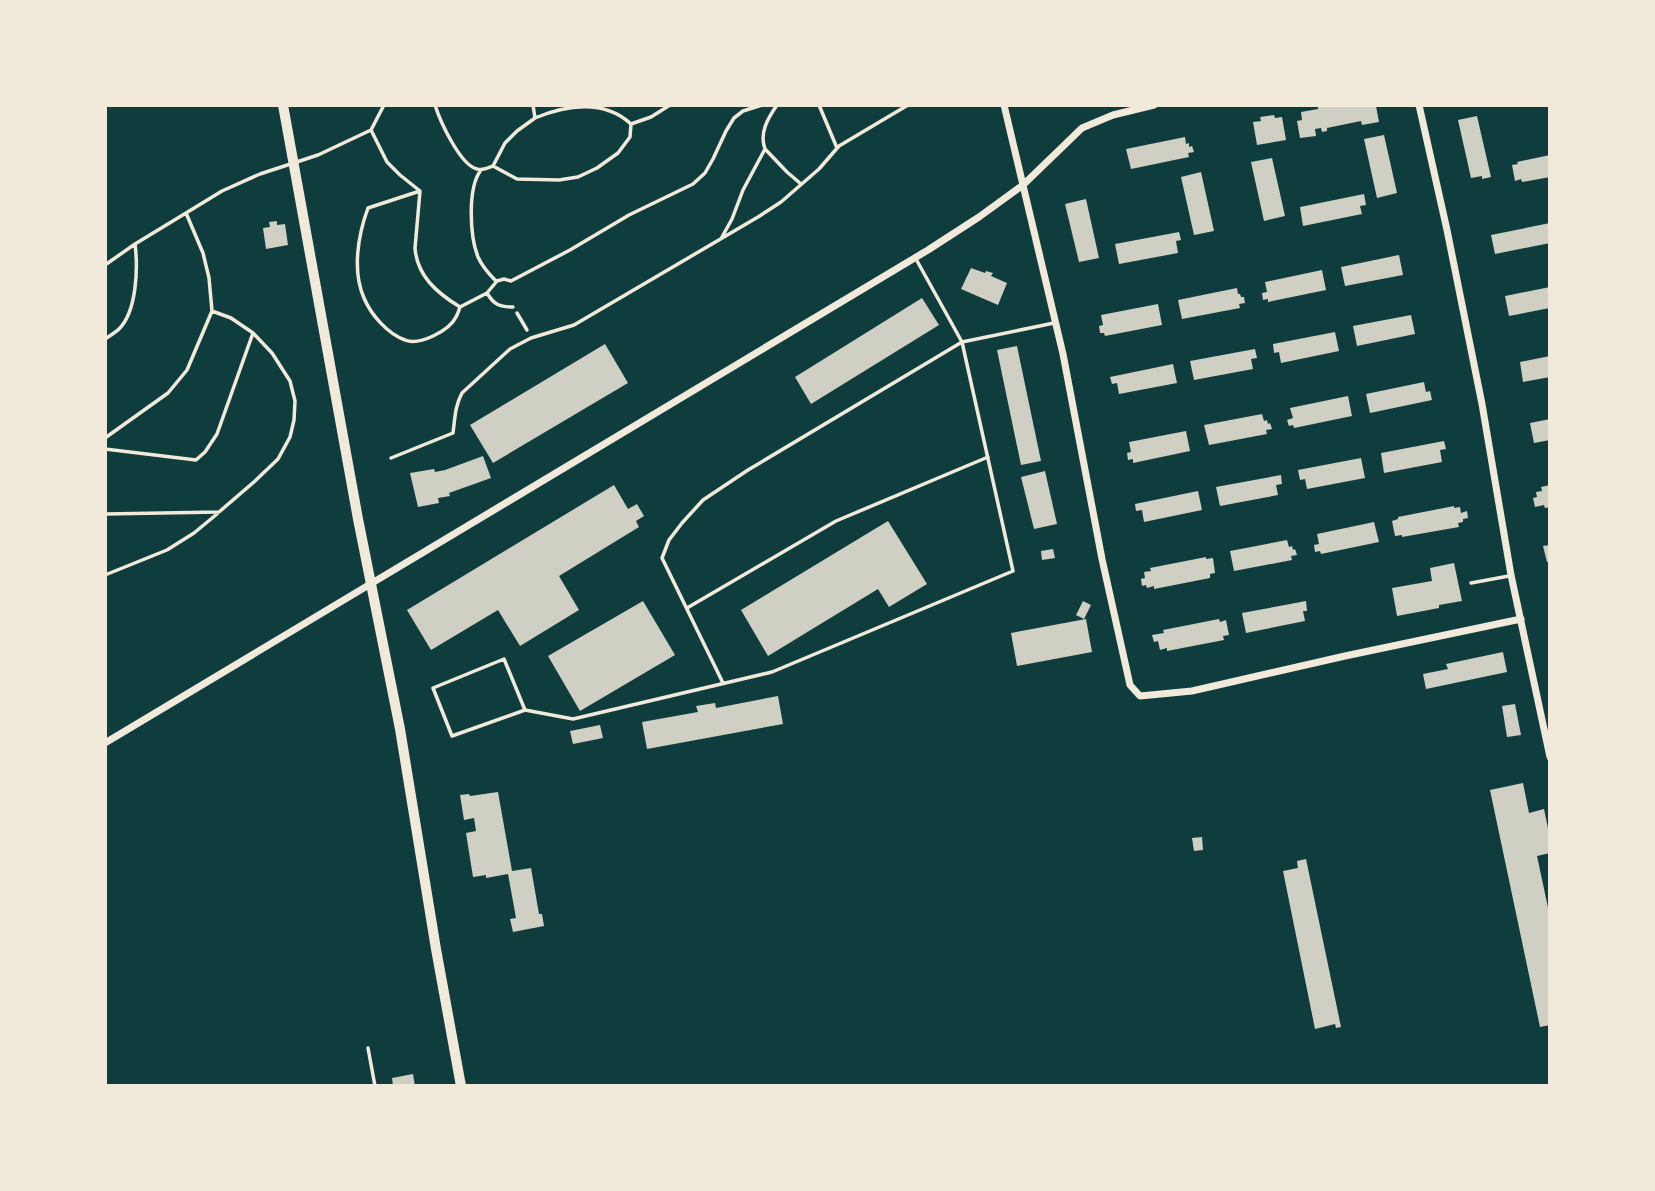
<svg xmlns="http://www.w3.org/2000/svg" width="1655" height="1191" viewBox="0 0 1655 1191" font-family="'Fira Sans',sans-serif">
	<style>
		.building { fill: #cfcfc3 }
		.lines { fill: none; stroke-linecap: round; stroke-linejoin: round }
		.path { stroke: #f1e9da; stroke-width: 3.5 }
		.service { stroke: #f1e9da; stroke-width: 3.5 }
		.minor { stroke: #f1e9da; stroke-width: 7 }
		.secondary { stroke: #f1e9da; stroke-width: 10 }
	</style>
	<rect width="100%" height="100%" fill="#0f3d3e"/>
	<path class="building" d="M1322 105 1376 106 1379 122 1362 125 1361 121 1327 128V131L1322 132 1321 128 1315 129 1316 136 1300 138 1297 121 1302 120 1301 112 1318 109V106Z
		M1274 115 1275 118 1282 117 1286 140 1257 145 1253 122 1261 121 1260 117Z
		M1477 116 1491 177 1482 179V176L1471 178 1458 120Z
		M1384 135 1397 193 1377 198 1364 139Z
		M1185 137 1186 144 1189 143V147L1192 146 1194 152 1188 153 1189 157 1131 169 1126 149Z
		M1550 155V177L1522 182 1521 179 1515 181 1512 165 1518 164 1517 162Z
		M1272 158 1285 216 1264 221 1251 162Z
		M1201 172 1214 231 1194 235 1181 177Z
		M1364 194 1366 205 1360 206 1362 214 1303 226 1300 207Z
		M1086 199 1099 258 1079 262 1065 204Z
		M277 221V225L285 224 288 245 266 249 263 228 270 227 269 222Z
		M1550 223V243L1495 254 1491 235Z
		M1179 232 1181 240 1176 241 1178 253 1119 264 1115 244Z
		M1399 255 1403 275 1345 286 1341 267Z
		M971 268 985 273 986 271 993 273 991 276 1007 283 998 305 961 289Z
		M1322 270 1326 290 1268 302V299L1263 300 1262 293 1267 292 1265 282Z
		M1550 287V308L1509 316 1505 296Z
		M1237 288 1238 294H1240L1241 297H1244L1245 303 1239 304 1240 308 1182 319 1178 300Z
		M922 298 939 325 811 404 795 377Z
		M1158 304 1162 325 1105 336 1104 333H1100L1099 326 1103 325 1101 315Z
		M1411 315 1415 334 1357 346 1353 326Z
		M1335 332 1339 351 1281 363 1279 352 1274 353 1273 344Z
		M605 344 628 383 493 463 470 425Z
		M1017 346 1041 461 1021 465 997 350Z
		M1255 349 1257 358 1251 359 1253 369 1194 380 1190 361Z
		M1550 356V377L1523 382 1520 362Z
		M1173 364 1177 383 1119 394 1117 383 1112 384 1110 377Z
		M1424 382 1426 392 1430 391 1432 400 1370 413 1366 394Z
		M1348 396 1352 416 1294 428 1293 425 1289 426 1287 420 1293 418 1290 408Z
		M1262 414 1264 421 1267 420 1268 424 1270 423 1272 429 1266 430 1267 434 1209 445 1204 425Z
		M1550 419V440L1534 443 1530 423Z
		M1186 431 1190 451 1133 463V459L1128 460 1127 453 1131 452 1129 442Z
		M1444 441 1446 449 1440 450 1442 462 1384 473 1381 453Z
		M483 456 491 478 449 493 450 496 438 498 439 503 418 507 410 473 434 469 435 472 445 470Z
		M1361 458 1365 478 1307 489 1305 479 1300 480 1298 470Z
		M1045 471 1057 524 1034 529 1021 477Z
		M1281 475 1282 484 1276 485 1278 495 1220 506 1216 487Z
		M614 485 628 509 637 504 644 516 636 521 639 527 559 576 579 610 520 646 498 610 431 650 407 610Z
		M1550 485V507L1545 508 1544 505 1535 507 1533 498 1537 497 1536 492 1542 491 1541 487Z
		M1198 491 1202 510 1144 522 1142 510 1136 511 1135 504Z
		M1454 506V508L1460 507 1461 513 1467 511 1468 518 1463 519V522L1458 523 1459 527 1402 537V535L1395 536 1392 521 1398 519V517Z
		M888 521 927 584 889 607 878 589 768 656 741 610Z
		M1374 522 1379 542 1321 554 1320 551 1315 552 1314 545 1319 544 1317 534Z
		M1287 540 1289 547 1292 546 1293 550 1295 549 1297 555 1291 556 1292 560 1234 571 1230 551Z
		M1550 545V561L1547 562 1543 546Z
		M1053 549 1055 558 1042 560 1041 551Z
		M1206 557V559L1213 558 1215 573 1210 574V578L1154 589V586L1147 588 1146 585 1142 586 1141 579 1145 578 1144 572 1151 571 1150 568Z
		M1454 563 1462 601 1439 605V608L1397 616 1392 588 1432 581 1430 568Z
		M643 601 675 655 580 711 548 656Z
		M1083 601 1091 605 1084 619 1076 615Z
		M1306 601 1307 611H1303L1305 621 1246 633 1242 613Z
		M1086 619 1092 652 1017 666 1011 633Z
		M1219 619 1220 622 1226 620 1229 635 1223 636 1224 640 1167 651V648L1160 650 1158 641 1154 642 1152 635 1164 633 1163 630Z
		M1503 652 1507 672 1426 689 1423 674 1448 669 1446 664Z
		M778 696 783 724 647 749 642 722 698 712 696 706 715 703 716 708Z
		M1515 704 1521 735 1507 737 1502 706Z
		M600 725 603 738 573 744 570 731Z
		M1523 783 1529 813 1544 809 1550 838V853L1537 856 1550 917V1025L1540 1027 1490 790Z
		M498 792 512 871 531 868 539 914H542L544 926 513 932 510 919 516 918 508 874 486 878V875L473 877 466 833 476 831 474 818 464 820 460 795 469 794 470 796Z
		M1202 837 1203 850 1194 851 1192 838Z
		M1306 859 1341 1027 1336 1028 1335 1024 1315 1029 1283 871 1298 868 1297 861Z
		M413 1074 415 1086H393L392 1078Z"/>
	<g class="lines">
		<path class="path" d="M517 313 527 330"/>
		<path class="service" d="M435 105C440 121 460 165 477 169 482 171 488 168 493 166L517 179 559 180 578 177 597 168 618 153 630 137 631 124C604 99 566 105 535 118
			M819 105 837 148
			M631 124 651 117 670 105
			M371 130 387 162 400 175 420 191 368 208C358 235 352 271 364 298 371 315 388 334 405 340 419 346 449 331 456 317 458 314 459 310 460 307 437 293 417 276 415 248L420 191
			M765 149 787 172 801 184
			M493 166 505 143 517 131 535 118 533 105
			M481 170C467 188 470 237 478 257 482 266 488 273 495 280L497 281 504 279 511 281 570 250 629 215 693 184 705 173 713 159 726 131 734 118 743 111 762 105
			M722 237 732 219 743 190 765 149C759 133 768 118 777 105
			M135 244 186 213
			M105 265 135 244C138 268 137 311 119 329 115 333 109 336 105 339
			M487 293C494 305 500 307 513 307
			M460 307 487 293 497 281
			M105 438 168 393 187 370 212 311 209 278 203 253 186 213 222 191 260 174 318 155 371 130 384 105
			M105 449 196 460 205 452 217 434 253 333
			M391 458 453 433C455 418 455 406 462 393L510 349 531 338 574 325 758 217 781 202 819 169 839 146 908 105
			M105 514 219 512 255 481 278 459 290 437 294 420 295 401 290 381 272 353 253 333 231 318 212 311
			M105 575 167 550 194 533 217 514
			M1471 583 1509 576
			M687 608 836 521 988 457
			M723 683 662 558 669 540 682 523 703 500 748 470 962 342 916 259
			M525 710 452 736 433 688 504 659 525 710 573 719 772 672 1013 571 962 342 1054 323
			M368 1048 375 1086"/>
		<path class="minor" d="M1004 105 1063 354 1102 559 1130 685 1140 696 1192 691 1345 656 1521 619
			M1419 105 1447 230 1482 404 1511 575 1550 757
			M105 743 928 250 979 217 1023 185 1082 128 1113 115 1154 105"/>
		<path class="secondary" d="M283 105 358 519 400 729 436 949 461 1086"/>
	</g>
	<rect width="1655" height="1191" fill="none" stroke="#f1e9da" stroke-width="214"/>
</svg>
